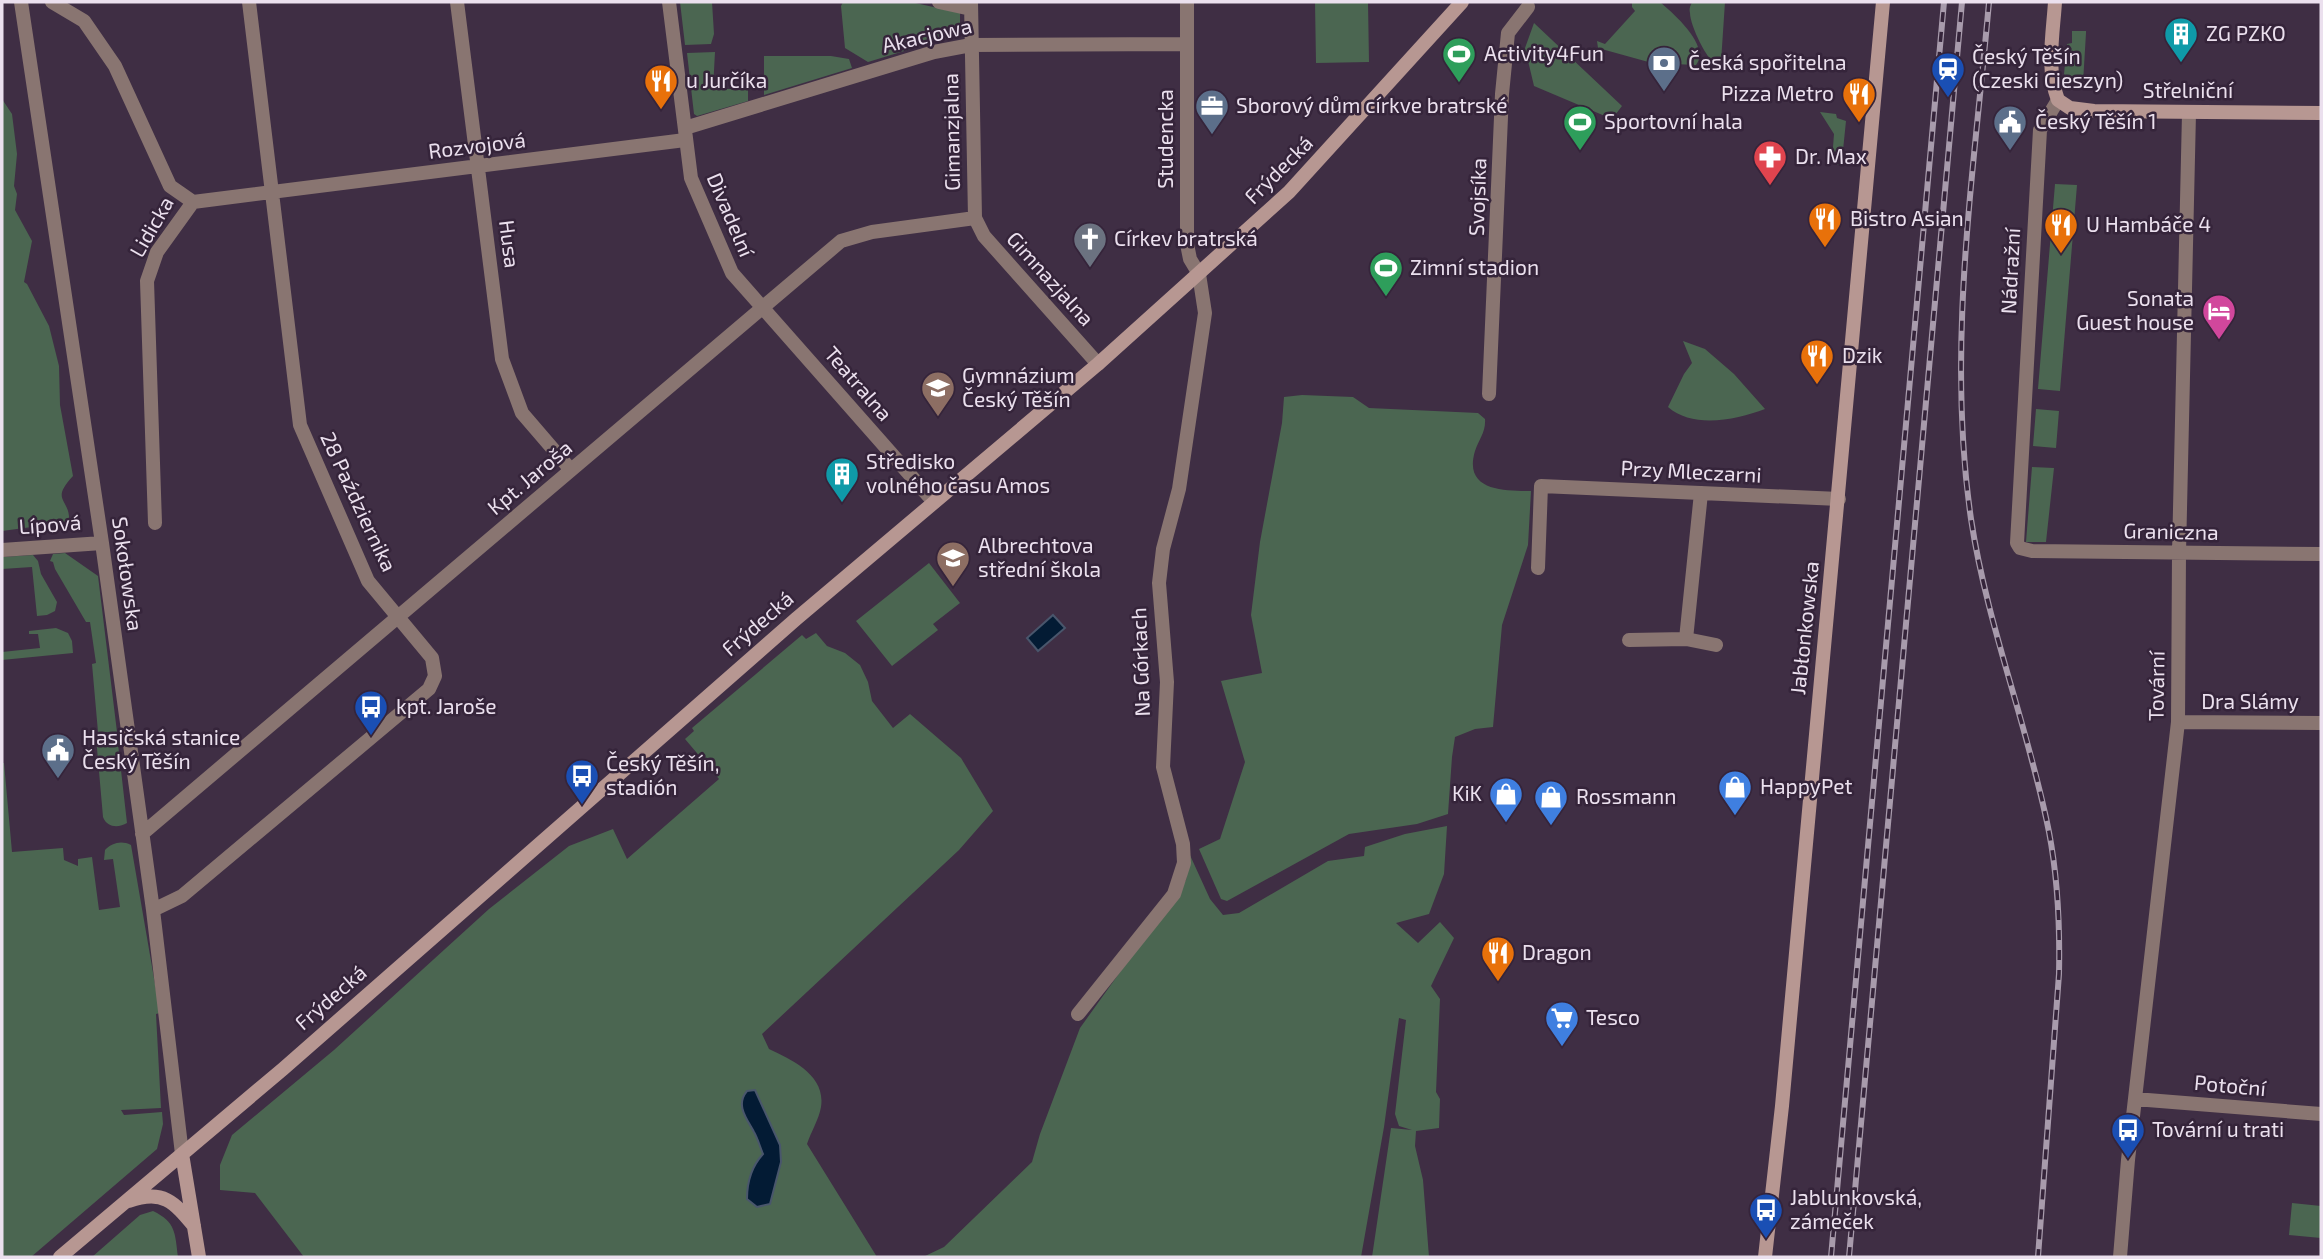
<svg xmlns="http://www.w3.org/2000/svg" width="2323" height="1259" viewBox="0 0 2323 1259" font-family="'Exo 2',sans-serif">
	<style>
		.green { fill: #4b6651 }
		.water { fill: #031b34; stroke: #49566c; stroke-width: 2 }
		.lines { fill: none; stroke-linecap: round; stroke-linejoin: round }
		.street { stroke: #897571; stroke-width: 14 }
		.secondary { stroke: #b79792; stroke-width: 14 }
		.rail-casing { stroke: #a89bac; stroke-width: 6 }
		.rail { stroke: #35243a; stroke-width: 3.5; stroke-dasharray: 10; stroke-linecap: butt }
		.labels { text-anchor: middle; stroke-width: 5; stroke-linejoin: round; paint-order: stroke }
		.poi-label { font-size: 21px; fill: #ebe0ee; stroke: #35243a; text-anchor: start }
		.street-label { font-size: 21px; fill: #ebe0ee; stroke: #35243a }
	</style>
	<rect width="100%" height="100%" fill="#3f2e44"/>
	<path class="green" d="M680 2H712L714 34 711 44 685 45Z
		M843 2H911L960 13V34L868 62 845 48 841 6Z
		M1315 2H1368L1369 62 1316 63Z
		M1632 2H1660C1674 14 1711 46 1696 65L1652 63 1598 48 1597 41 1605 44 1635 11 1632 7Z
		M1692 2H1725L1721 62 1717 65C1707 61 1690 25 1690 13 1689 8 1690 7 1692 2Z
		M1534 23 1622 106 1612 119 1534 86 1525 48Z
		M2072 31H2086V33L2083 83C2074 84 2071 80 2064 74L2067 44 2072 43Z
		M715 52 713 89H748V101L697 116 694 114 687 53Z
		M764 56H831L849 59 852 68 764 95Z
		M2 99 12 114 17 154 14 186 17 194 15 210 32 241 24 282 27 284 49 326 59 366 60 405 73 476C49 502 71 498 69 522L2 531Z
		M1820 112 1836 114 1837 118 1846 121 1842 160 1838 165 1832 160 1834 134Z
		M2055 184 2077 185 2060 391 2038 389Z
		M1683 341 1705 349 1734 374 1765 409C1736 420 1693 429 1668 407L1684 374 1692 363Z
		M1302 395 1353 397 1369 408 1478 413 1485 419C1486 432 1479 439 1475 451 1463 491 1504 491 1531 491L1528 545 1502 625 1493 727 1475 729 1455 737 1452 757 1448 814 1417 824 1349 834 1227 901 1221 899 1199 849 1220 839 1245 762 1221 681 1262 673 1251 615 1260 542 1282 423 1284 397Z
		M2036 409 2059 411 2056 448 2033 446Z
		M2032 467 2054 468 2046 542H2026Z
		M65 553 98 576 117 732H98L92 664 96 663 90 622H86L55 569 53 562 50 561 53 554Z
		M33 555 38 561 41 574 57 602 55 611 47 615 37 616 32 567 2 569V557Z
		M929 563 960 603 933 624 938 630 892 666 856 621Z
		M56 628 68 633 72 641 73 653 2 660V652L40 648 38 634H29V631Z
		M816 633 827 646 845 653 860 665 868 682 872 701 893 728 910 714 961 758 993 811 959 850 762 1034 769 1049C792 1060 826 1075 821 1107 819 1119 811 1132 807 1144L877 1257H304L255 1193 220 1190V1165L232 1135 334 1050 489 909 569 846 613 829 627 859 719 779 685 739 694 731 692 728 802 635 806 639Z
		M117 735 127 823C119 828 107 828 103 817L96 737Z
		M2 763H4L12 852 63 848 64 860 78 866V859L92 857 99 910 120 907 113 859 104 860 105 850C112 843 121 840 131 845L160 1013 156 1014 161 1108 121 1110 124 1115 162 1112 163 1124 157 1149 31 1257H2Z
		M1447 826 1444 874 1429 914 1396 923 1418 943 1440 922 1454 938 1431 986 1440 999 1436 1092 1440 1099 1439 1128 1416 1131 1415 1146 1423 1180 1429 1257H1372L1391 1128 1412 1130 1399 1126 1395 1114 1406 1020 1399 1018 1384 1127 1361 1257H923L944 1247 1032 1162 1040 1134 1080 1028 1186 880 1189 853 1210 899 1223 915 1239 913 1328 861 1364 856 1365 847 1405 834Z
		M2292 1203 2321 1206V1238L2289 1235Z
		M153 1211C176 1222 175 1233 178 1257H92L140 1215Z"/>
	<path class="water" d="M1053 615 1065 628 1038 651 1027 638Z
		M755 1090 780 1145 781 1162 770 1204 757 1207 747 1199C747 1181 751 1167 763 1154 760 1147 758 1139 754 1132 747 1119 735 1105 747 1091Z"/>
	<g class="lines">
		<path class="street" d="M21 2 102 543 153 910 182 1154
			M52 2 84 21 115 66 170 186 193 202
			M457 2 502 359 522 413 571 470
			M669 2 691 178 732 273 934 502
			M939 2 971 9
			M971 2 975 218 984 236 1098 364
			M2058 100 2040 130 2017 543 2020 548 2032 551 2321 554
			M685 128 934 52 971 45 1187 44
			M193 202 685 140
			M1489 394 1502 94 1508 33 1528 7
			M155 523 147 281 157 252 193 202
			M2 550 102 543
			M1538 568 1541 486 1839 499
			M1686 639 1701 493
			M1629 640 1686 639 1716 645
			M2178 722 2321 723
			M142 834 841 241 872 232 975 218
			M153 910 182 896 429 689 435 676 432 658 368 581 300 425 249 2
			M1078 1014 1174 894 1184 863 1183 844 1163 767 1167 682 1159 583 1163 549 1179 489 1205 313 1199 274 1190 259 1187 244V2
			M2135 1099 2321 1114
			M2120 1257 2128 1160 2178 722 2179 553 2189 113"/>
		<path class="secondary" d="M2055 2C2053 34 2046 69 2058 100L2070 108 2094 111 2321 113
			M182 1154 199 1257
			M129 1201C163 1189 174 1202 194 1226
			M60 1257 283 1069 796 619 1098 364 1289 192 1462 2
			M1765 1257 1782 1106 1883 2"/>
		<g class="rail-casing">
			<path id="rail" d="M1989 2C1974 173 1946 347 1971 519 1987 625 2028 726 2049 832 2058 879 2060 926 2059 974L2038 1257
				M1831 1257 1944 2
				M1849 1257 1962 2"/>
		</g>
		<use href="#rail" class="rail"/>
	</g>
	<defs>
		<g id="building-pin" transform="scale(1.75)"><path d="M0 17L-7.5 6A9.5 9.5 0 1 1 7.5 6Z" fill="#0f9aa8" stroke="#35243a"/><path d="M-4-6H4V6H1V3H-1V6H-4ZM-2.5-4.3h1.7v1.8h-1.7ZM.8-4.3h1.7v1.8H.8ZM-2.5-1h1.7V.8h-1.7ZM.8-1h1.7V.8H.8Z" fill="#fff"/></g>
		<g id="stadium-pin" transform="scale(1.75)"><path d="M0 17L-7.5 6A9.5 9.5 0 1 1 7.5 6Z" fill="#2e9e5b" stroke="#35243a"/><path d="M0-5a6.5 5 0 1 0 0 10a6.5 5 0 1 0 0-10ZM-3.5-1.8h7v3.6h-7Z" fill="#fff"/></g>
		<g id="bank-pin" transform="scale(1.75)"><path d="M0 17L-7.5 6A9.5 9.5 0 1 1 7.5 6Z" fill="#5c6f8a" stroke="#35243a"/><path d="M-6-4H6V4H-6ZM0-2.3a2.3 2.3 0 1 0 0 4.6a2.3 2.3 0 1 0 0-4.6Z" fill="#fff"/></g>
		<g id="station-pin" transform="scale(1.75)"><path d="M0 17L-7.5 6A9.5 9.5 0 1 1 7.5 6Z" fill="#1a4fb4" stroke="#35243a"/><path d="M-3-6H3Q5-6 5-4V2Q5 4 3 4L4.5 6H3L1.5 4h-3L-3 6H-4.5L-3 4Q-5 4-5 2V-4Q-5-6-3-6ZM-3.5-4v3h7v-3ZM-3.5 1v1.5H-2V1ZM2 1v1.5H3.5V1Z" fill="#fff"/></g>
		<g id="restaurant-pin" transform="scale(1.75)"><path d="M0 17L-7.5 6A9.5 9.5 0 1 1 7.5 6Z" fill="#e8710a" stroke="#35243a"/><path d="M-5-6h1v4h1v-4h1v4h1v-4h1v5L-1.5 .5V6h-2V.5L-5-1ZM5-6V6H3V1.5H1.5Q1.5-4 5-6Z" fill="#fff"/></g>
		<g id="office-pin" transform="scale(1.75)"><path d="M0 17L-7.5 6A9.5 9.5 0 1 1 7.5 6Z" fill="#5c6f8a" stroke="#35243a"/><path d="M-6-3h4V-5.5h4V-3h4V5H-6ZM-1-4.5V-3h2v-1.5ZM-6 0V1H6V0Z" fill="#fff"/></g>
		<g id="civic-pin" transform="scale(1.75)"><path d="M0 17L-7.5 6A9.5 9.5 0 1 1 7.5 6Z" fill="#5c6f8a" stroke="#35243a"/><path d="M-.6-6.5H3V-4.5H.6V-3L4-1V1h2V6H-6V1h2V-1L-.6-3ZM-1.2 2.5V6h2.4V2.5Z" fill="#fff"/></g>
		<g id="pharmacy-pin" transform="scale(1.75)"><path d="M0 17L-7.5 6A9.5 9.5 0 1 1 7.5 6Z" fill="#e0444e" stroke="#35243a"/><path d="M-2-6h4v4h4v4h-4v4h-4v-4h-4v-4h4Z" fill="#fff"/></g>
		<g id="church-pin" transform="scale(1.75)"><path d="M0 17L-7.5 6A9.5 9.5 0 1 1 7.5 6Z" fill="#6b7280" stroke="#35243a"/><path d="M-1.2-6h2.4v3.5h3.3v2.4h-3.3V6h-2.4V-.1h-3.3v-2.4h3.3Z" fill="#fff"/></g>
		<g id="hotel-pin" transform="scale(1.75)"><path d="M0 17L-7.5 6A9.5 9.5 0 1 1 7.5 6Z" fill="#d1479c" stroke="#35243a"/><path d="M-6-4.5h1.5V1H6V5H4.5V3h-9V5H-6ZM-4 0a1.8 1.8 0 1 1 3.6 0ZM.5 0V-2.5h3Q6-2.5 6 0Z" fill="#fff"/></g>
		<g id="university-pin" transform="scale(1.75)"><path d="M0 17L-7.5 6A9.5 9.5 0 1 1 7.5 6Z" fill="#8d6e63" stroke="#35243a"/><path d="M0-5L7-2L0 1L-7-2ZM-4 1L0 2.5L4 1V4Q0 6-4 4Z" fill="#fff"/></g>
		<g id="school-pin" transform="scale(1.75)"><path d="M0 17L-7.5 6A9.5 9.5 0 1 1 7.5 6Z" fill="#8d6e63" stroke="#35243a"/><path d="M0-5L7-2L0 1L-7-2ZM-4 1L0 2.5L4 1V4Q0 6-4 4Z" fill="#fff"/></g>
		<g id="bus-pin" transform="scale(1.75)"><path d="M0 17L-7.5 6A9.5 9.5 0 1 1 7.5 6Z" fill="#1a4fb4" stroke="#35243a"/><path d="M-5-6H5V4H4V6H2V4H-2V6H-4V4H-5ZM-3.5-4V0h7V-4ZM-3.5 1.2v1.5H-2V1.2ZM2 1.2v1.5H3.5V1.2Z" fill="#fff"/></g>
		<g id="shop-pin" transform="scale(1.75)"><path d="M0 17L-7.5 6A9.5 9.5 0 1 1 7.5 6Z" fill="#3f7fe0" stroke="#35243a"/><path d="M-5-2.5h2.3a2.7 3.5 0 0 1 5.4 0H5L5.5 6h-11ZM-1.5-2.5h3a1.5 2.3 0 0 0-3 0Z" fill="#fff"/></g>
		<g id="supermarket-pin" transform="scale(1.75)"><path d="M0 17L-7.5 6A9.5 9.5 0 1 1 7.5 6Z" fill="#3f7fe0" stroke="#35243a"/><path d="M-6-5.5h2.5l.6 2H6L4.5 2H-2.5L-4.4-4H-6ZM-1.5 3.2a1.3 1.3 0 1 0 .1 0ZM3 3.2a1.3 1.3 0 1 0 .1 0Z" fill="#fff"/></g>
	</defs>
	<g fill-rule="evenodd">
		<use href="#building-pin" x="2181" y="34"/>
		<use href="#stadium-pin" x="1459" y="54"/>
		<use href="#bank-pin" x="1664" y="63"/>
		<use href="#station-pin" x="1948" y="69"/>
		<use href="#restaurant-pin" x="661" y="81"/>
		<use href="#restaurant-pin" x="1859" y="94"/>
		<use href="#office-pin" x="1212" y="106"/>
		<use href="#stadium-pin" x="1580" y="122"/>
		<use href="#civic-pin" x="2010" y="122"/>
		<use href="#pharmacy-pin" x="1770" y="157"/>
		<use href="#restaurant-pin" x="1825" y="219"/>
		<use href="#restaurant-pin" x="2061" y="225"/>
		<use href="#church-pin" x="1090" y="239"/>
		<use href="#stadium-pin" x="1386" y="268"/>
		<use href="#hotel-pin" x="2219" y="311"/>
		<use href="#restaurant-pin" x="1817" y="356"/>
		<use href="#university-pin" x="938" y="388"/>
		<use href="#building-pin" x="842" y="474"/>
		<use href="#school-pin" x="953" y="558"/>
		<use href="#bus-pin" x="371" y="707"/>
		<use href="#civic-pin" x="58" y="750"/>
		<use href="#bus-pin" x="582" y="776"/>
		<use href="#shop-pin" x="1735" y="787"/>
		<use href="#shop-pin" x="1506" y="794"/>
		<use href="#shop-pin" x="1551" y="797"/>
		<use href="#restaurant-pin" x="1498" y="953"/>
		<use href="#supermarket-pin" x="1562" y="1018"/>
		<use href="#bus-pin" x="2128" y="1130"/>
		<use href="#bus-pin" x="1766" y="1210"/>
	</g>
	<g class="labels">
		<g class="poi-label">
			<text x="2206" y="41">ZG PZKO</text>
			<text x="1484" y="61">Activity4Fun</text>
			<text x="1972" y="64">Český Těšín<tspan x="1972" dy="24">(Czeski Cieszyn)</tspan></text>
			<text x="1688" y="70">Česká spořitelna</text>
			<text x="686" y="88">u Jurčíka</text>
			<text x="1834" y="101" text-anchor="end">Pizza Metro</text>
			<text x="1236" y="113">Sborový dům církve bratrské</text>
			<text x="1604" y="129">Sportovní hala</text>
			<text x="2035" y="129">Český Těšín 1</text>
			<text x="1795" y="164">Dr. Max</text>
			<text x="1850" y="226">Bistro Asian</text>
			<text x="2086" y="232">U Hambáče 4</text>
			<text x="1114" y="246">Církev bratrská</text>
			<text x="1410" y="275">Zimní stadion</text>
			<text x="2194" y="306" text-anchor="end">Sonata<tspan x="2194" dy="24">Guest house</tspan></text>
			<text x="1842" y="363">Dzik</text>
			<text x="962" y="383">Gymnázium<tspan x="962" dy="24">Český Těšín</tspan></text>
			<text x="866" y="469">Středisko<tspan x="866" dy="24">volného času Amos</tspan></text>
			<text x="978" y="553">Albrechtova<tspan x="978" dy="24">střední škola</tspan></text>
			<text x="396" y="714">kpt. Jaroše</text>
			<text x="82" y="745">Hasičská stanice<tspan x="82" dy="24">Český Těšín</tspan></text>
			<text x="606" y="771">Český Těšín,<tspan x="606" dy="24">stadión</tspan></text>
			<text x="1760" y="794">HappyPet</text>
			<text x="1482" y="801" text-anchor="end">KiK</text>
			<text x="1576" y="804">Rossmann</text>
			<text x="1522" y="960">Dragon</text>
			<text x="1586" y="1025">Tesco</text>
			<text x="2152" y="1137">Tovární u trati</text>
			<text x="1790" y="1205">Jablunkovská,<tspan x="1790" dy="24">zámeček</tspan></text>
		</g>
		<g class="street-label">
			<text transform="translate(927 36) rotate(-13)" y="7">Akacjowa</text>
			<text x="2188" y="98">Střelniční</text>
			<text transform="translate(952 132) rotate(-91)" y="7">Gimanzjalna</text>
			<text transform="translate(1166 139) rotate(-90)" y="7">Studencka</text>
			<text transform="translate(477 146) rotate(-7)" y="7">Rozvojová</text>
			<text transform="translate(1279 170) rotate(-45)" y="7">Frýdecká</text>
			<text transform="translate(1478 197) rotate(-88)" y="7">Svojsíka</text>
			<text transform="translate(730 215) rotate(67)" y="7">Divadelní</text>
			<text transform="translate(152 227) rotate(-60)" y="7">Lidicka</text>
			<text transform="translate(509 244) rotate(83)" y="7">Husa</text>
			<text transform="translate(2011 271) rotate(-87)" y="7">Nádražní</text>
			<text transform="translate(1050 279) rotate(48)" y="7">Gimnazjalna</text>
			<text transform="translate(858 384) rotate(49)" y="7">Teatralna</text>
			<text transform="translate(1691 472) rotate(3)" y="7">Przy Mleczarni</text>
			<text transform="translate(530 478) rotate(-40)" y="7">Kpt. Jaroša</text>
			<text transform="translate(358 502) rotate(65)" y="7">28 Października</text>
			<text transform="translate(50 525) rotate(-4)" y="7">Lípová</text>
			<text transform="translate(2171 532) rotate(1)" y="7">Graniczna</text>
			<text transform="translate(127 574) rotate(82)" y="7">Sokołowska</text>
			<text transform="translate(758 624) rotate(-41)" y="7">Frýdecká</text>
			<text transform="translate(1805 628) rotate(-84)" y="7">Jabłonkowska</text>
			<text transform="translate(1141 662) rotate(-92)" y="7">Na Górkach</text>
			<text transform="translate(2157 686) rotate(-89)" y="7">Tovární</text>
			<text x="2250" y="709">Dra Slámy</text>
			<text transform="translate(331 998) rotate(-41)" y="7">Frýdecká</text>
			<text transform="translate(2230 1086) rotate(5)" y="7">Potoční</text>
		</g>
	</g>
	<rect width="2323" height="1259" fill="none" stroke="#ebe0ee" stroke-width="7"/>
</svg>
